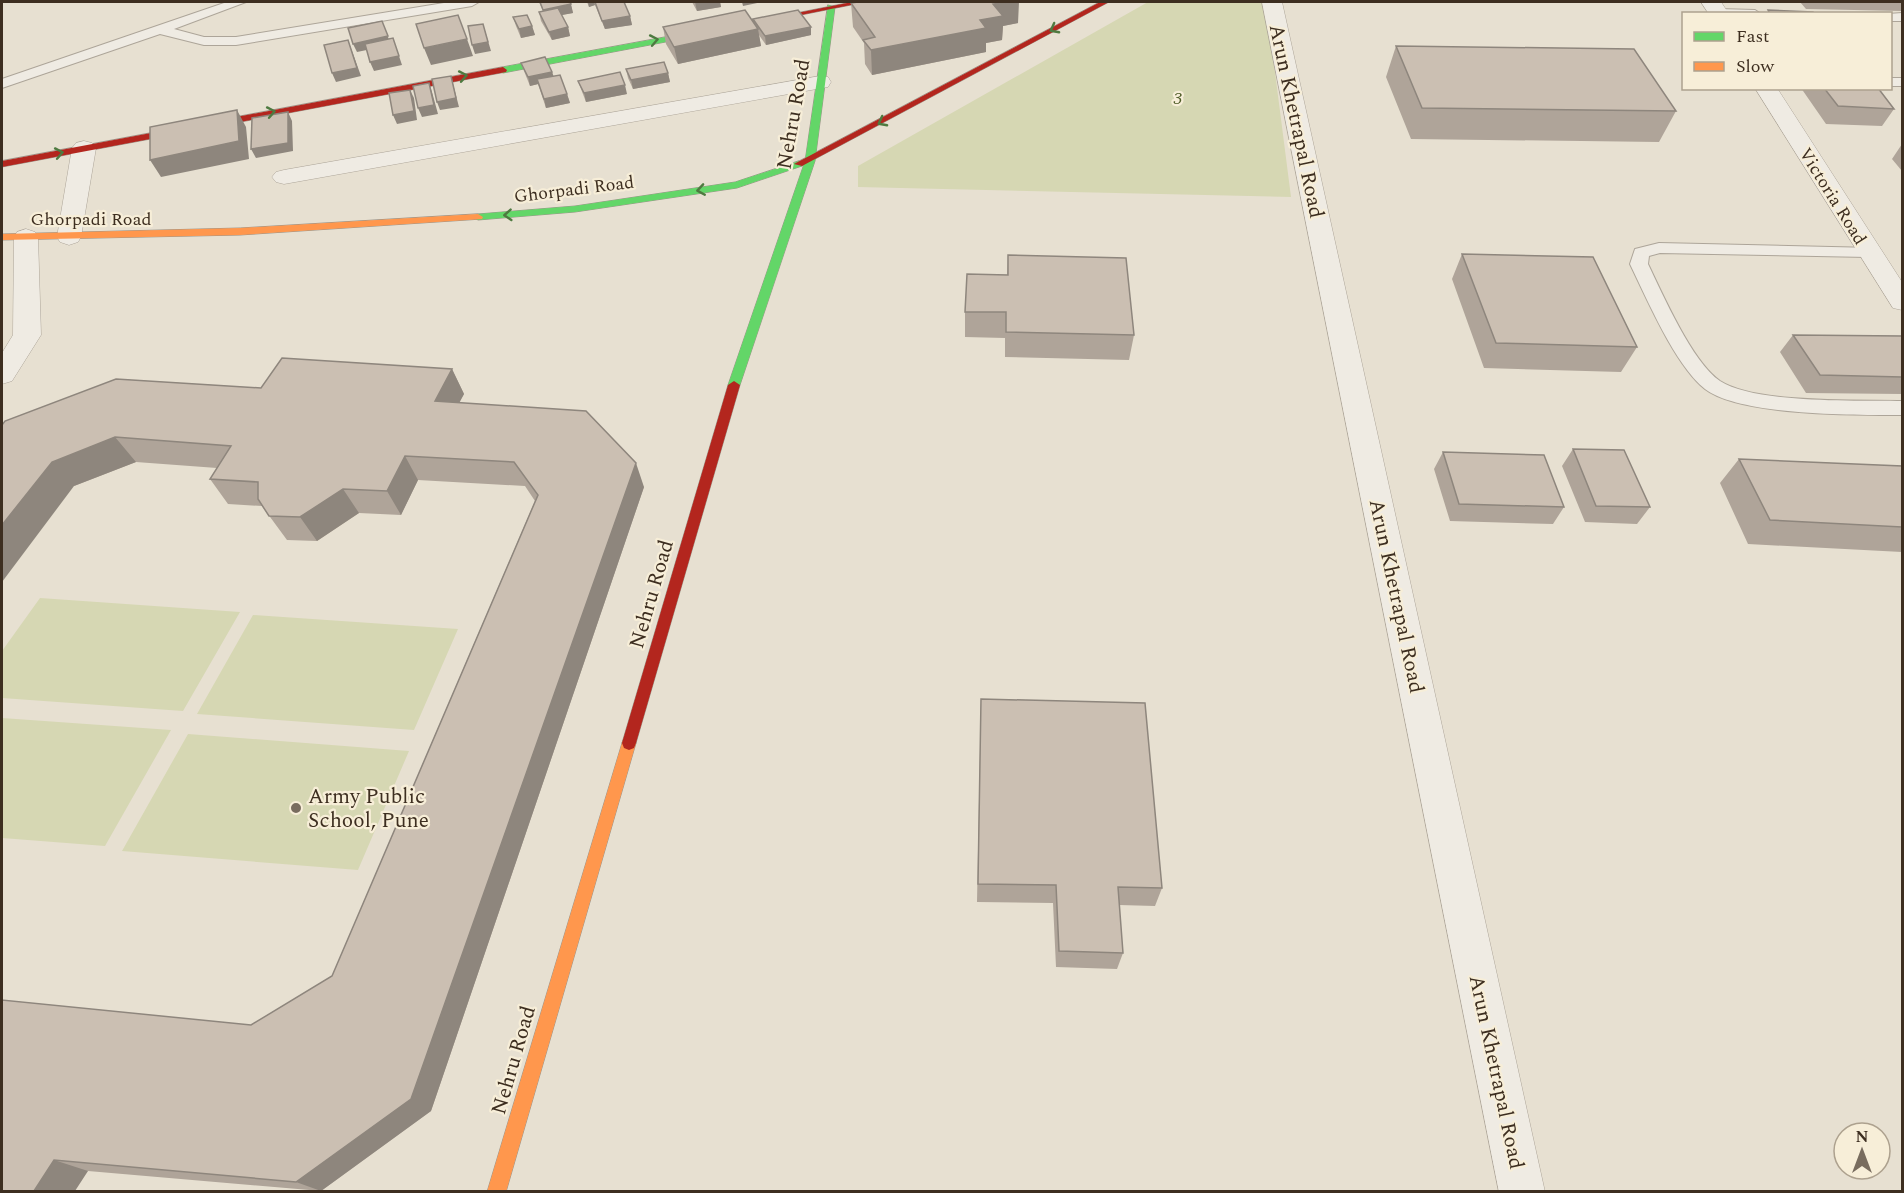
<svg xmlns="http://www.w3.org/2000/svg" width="1904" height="1193" viewBox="0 0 1904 1193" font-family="Spectral,serif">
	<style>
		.green { fill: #d6d7b3 }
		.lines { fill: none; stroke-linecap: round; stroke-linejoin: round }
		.lane-casing { stroke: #ada599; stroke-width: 2 }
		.street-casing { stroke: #ada599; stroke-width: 1 }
		.fast-casing { stroke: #9c958a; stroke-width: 1 }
		.slow-casing { stroke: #9c958a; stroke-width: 1 }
		.jam-casing { stroke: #9c958a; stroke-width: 1 }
		.lane { fill: #efebe3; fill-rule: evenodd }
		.street { fill: #efebe3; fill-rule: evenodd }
		.fast { fill: #63d668; fill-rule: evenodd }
		.slow { fill: #ff974d; fill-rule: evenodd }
		.jam { fill: #b3261e; fill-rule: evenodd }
		.wall { fill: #afa499 }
		.shaded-wall { fill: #8e867d }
		.building { fill: #cbbfb2; stroke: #8e867d; stroke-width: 1.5 }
		.oneway { stroke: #4e7a40 }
		.poi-dot { fill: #786c5e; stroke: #f7eed8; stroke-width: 2 }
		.labels { text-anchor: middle; stroke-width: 4.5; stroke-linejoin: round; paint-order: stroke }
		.far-park-label { font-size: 18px; font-style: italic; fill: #4d5a26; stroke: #f7eed8 }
		.far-street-label { font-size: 18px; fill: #3d2e20; stroke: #f7eed8 }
		.street-label { font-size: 21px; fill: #3d2e20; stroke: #f7eed8 }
		.poi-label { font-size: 21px; fill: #3d2e20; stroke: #f7eed8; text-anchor: start }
	</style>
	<rect width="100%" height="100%" fill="#e7e0d1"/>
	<path class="green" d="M1148 2H1266L1291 197 858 187V166Z
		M40 598 240 612 183 711 2 698V651Z
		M253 615 458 629 414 730 197 714Z
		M2 718 171 730 105 846 2 838Z
		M188 734 409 751 358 870 122 851Z"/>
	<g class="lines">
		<g class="lane-casing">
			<path id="lane" d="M227 2H246L174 29 204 37H236L450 2H479L472 6 236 45H204L160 34 2 88V79Z
				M1718 9 1755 10 1761 14 1711 13Z
				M1902 13V21H1890V14H1888Z
				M1890 78H1902V86H1890Z
				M1659 243 1874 248 1877 252 1868 257 1660 253 1649 256 1648 264C1663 295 1692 362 1720 381 1756 404 1858 400 1902 401V415C1857 415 1740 416 1705 389 1675 365 1647 299 1630 264L1635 249Z"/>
		</g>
		<g class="street-casing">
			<path id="street" d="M1262 2H1282L1545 1192H1499Z
				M1701 2H1721L1729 14H1709Z
				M820 76 828 77 831 82 828 87 284 184 276 182 272 177 276 172 284 170Z
				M1755 88H1777L1902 282V310L1893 308Z
				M84 141 92 143 96 148 81 237 78 242 69 245 60 242 57 237 72 148 76 143Z
				M26 229 35 232 38 237 41 335 12 381 2 384V353L13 335 14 237 17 232Z"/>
		</g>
		<g class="fast-casing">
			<path id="fast" d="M828 5 835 7 815 161 740 385 734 389 728 385 805 161Z
				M736 24 740 26 739 28 503 73 499 70 503 67Z
				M799 161 804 164 802 166 737 188 575 212 478 220 473 217 478 214 575 206 735 182Z"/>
		</g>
		<g class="slow-casing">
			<path id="slow" d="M478 214 483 217 482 219 240 235 2 240V234L240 228Z
				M629 736 634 738 636 743 506 1192H487L622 743 624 738Z"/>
		</g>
		<g class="jam-casing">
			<path id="jam" d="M852 2H866L736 28 732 26Z
				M1100 2H1109L802 166 794 164Z
				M503 67 507 70 506 72 2 167V161Z
				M734 381 740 385 636 743 634 748 629 750 624 748 622 743 728 385Z"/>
		</g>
		<use href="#lane" class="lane"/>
		<use href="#street" class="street"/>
		<use href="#fast" class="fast"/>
		<use href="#slow" class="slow"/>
		<use href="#jam" class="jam"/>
	</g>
	<path class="wall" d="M539 2H570L573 13 561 15 568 27 570 36 552 40 541 21 539 12 543 11Z
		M587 2H624L630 16 632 25 605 29 595 5 589 7Z
		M692 2H720L721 7 697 11Z
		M1800 2H1902V11L1806 9Z
		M851 3 1018 23 1003 26 1002 40 986 43V52L872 75 865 64 864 43 853 27Z
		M513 17 532 26 535 35 521 38 516 26Z
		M753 19 811 35 766 45 759 35 761 46 678 64 666 44 663 27 753 22Z
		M1396 46 1676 111 1659 142 1411 139 1386 77Z
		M521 63 552 72 553 76 567 94 570 103 546 108 538 84 530 86 524 71Z
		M626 69 668 73 670 82 633 89 628 78Z
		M578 81 627 94 586 102 581 89Z
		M1801 88H1878L1894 109 1882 126 1826 124Z
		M1902 144V171L1892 159Z
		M1462 254 1637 347 1621 372 1484 368 1452 279Z
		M1008 255 1134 335 1129 360 1005 357V338L965 337V312L1007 275Z
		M1793 335 1902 336V394L1806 393 1780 352Z
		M452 369 464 394 459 402 644 487 431 1111 321 1191 88 1171 2 1191 251 1025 332 976 535 501 525 486 418 480 401 515 359 513 317 541 287 540 262 506 228 504 210 479 217 468 136 462 74 486 116 379 261 388Z
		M1573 449 1650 507 1637 524 1585 522 1562 466Z
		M1443 452 1564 507 1553 524 1450 521 1434 469Z
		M1739 459 1902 466V552L1748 544 1720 483Z
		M981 699 1162 888 1155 906 1119 905 1123 953 1117 969 1056 967 1053 903 977 902Z"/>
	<path class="shaded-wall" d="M588 2H594L595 5 589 7Z
		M695 2H720L721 7 697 11Z
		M742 2H762L743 6Z
		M1008 2H1019L1018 23 1003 26 1002 40 986 43V52L872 75 871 50 980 20 993 4Z
		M571 4 573 13 546 18 543 10Z
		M630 16 632 25 605 29 602 21Z
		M382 21 391 45 357 52 353 44Z
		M483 24 491 51 475 54 472 45Z
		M532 26 535 35 521 38 519 29Z
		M568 27 570 36 552 40 549 32Z
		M811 27V35L766 45 765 36Z
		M758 29 761 46 678 64 674 47Z
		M393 38 402 65 374 71 370 62Z
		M467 39 473 56 431 65 424 48Z
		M348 40 361 76 336 82 332 73Z
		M552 72 555 80 530 86 528 77Z
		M668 73 670 82 633 89 631 80Z
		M451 76 459 107 440 110 437 102Z
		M429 83 432 92 438 114 422 117 418 108Z
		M625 85 627 94 586 102 584 93Z
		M410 90 414 98 417 120 397 124 393 115Z
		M567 94 570 103 546 108 544 99Z
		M237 110 246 127 249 159 161 177 150 160Z
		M288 112 292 121 293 151 256 158 251 149Z
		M452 369 464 394 447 426 435 401Z
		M115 437 136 462 74 486 2 582V525L52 462Z
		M405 456 418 480 401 515 387 491Z
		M636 463 644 487 431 1111 321 1191 296 1182Z
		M343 489 359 513 317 541 300 517Z
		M54 1160 88 1171 75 1191H34Z"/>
	<path class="building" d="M540 2H570L571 4 543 10Z
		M595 2H624L630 16 602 21Z
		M858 2H1008L993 4 1003 16 980 20 986 28 871 50 863 40 875 37 851 3Z
		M558 8 568 27 549 32 539 12Z
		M745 10 758 29 674 47 663 27Z
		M798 10 811 27 765 36 753 19Z
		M1768 10 1813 12 1814 14H1770Z
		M458 15 467 39 424 48 416 24Z
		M527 15 532 26 519 29 513 17Z
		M382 21 388 36 353 44 348 28Z
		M483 24 488 42 472 45 468 26Z
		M393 38 399 56 370 62 365 44Z
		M348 40 357 68 332 73 324 45Z
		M1396 46 1634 49 1676 111 1422 108Z
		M545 57 552 72 528 77 521 63Z
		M664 62 668 73 631 80 626 69Z
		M620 72 625 85 584 93 578 81Z
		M560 75 567 94 544 99 537 79Z
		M451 76 456 98 437 102 432 79Z
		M429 83 434 105 418 108 413 86Z
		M1824 88H1878L1894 109 1838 106Z
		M410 90 414 111 393 115 389 93Z
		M237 110 239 141 150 160V127Z
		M288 112V143L251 149 252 118Z
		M1462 254 1593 257 1637 347 1496 343Z
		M1008 255 1126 258 1134 335 1006 332V312H965L967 274 1008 275Z
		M1793 335 1902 336V377L1820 375Z
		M282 358 452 369 435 401 586 411 636 463 411 1099 296 1182 54 1160 34 1191H2V1000L251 1025 332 976 538 495 514 462 405 456 387 491 343 489 300 517 269 516 258 499V482L210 479 231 446 115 437 52 462 2 525V425L5 421 116 379 261 388Z
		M1573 449 1624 450 1650 507 1596 506Z
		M1443 452 1544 455 1564 507 1459 504Z
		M1739 459 1902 466V527L1770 520Z
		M981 699 1145 703 1162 888 1118 887 1123 953 1059 951 1056 885 978 884Z"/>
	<defs><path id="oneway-chevron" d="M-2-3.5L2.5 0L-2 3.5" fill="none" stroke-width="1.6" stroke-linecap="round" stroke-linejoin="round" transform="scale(1.5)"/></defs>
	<g class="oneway">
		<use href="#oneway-chevron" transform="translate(1054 29) rotate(152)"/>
		<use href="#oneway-chevron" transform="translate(654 40) rotate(-11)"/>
		<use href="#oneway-chevron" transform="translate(463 76) rotate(-11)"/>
		<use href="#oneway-chevron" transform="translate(271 112) rotate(-11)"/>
		<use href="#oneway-chevron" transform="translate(882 122) rotate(152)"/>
		<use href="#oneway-chevron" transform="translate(59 153) rotate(-11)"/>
		<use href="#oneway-chevron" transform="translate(701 190) rotate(171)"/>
		<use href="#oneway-chevron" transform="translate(508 215) rotate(176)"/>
	</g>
	<circle class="poi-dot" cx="296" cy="808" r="6"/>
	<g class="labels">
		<g class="far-park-label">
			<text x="1178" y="104">3</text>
		</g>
		<g class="far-street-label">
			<text transform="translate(574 189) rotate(-7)" y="6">Ghorpadi Road</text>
			<text transform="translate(1833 196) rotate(58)" y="6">Victoria Road</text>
			<text x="91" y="225">Ghorpadi Road</text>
		</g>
		<g class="street-label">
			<text transform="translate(793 114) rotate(-80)" y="7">Nehru Road</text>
			<text transform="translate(1297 121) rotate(78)" y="7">Arun Khetrapal Road</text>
			<text transform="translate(651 594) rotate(-74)" y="7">Nehru Road</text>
			<text transform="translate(1397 596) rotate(78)" y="7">Arun Khetrapal Road</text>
			<text transform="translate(513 1060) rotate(-74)" y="7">Nehru Road</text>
			<text transform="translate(1497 1072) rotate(78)" y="7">Arun Khetrapal Road</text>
		</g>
		<g class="poi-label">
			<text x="308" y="803">Army Public<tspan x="308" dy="24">School, Pune</tspan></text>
		</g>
	</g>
	<rect width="1904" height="1193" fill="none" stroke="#3d2e20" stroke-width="6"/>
	<rect x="1682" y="12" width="210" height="78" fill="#f7eed8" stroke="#ada18e" stroke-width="1.5"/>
	<rect x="1694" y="32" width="30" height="9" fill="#63d668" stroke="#ada18e" stroke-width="1.5"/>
	<text x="1736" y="42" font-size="18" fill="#3d2e20">Fast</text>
	<rect x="1694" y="62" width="30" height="9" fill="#ff974d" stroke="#ada18e" stroke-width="1.5"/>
	<text x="1736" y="72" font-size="18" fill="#3d2e20">Slow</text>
	<g transform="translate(1862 1151)"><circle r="28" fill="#f7eed8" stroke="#ada18e" stroke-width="1.5"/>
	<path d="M0-4.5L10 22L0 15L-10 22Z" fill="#786c5e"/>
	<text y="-9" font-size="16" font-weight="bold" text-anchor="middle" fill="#3d2e20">N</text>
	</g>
</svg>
